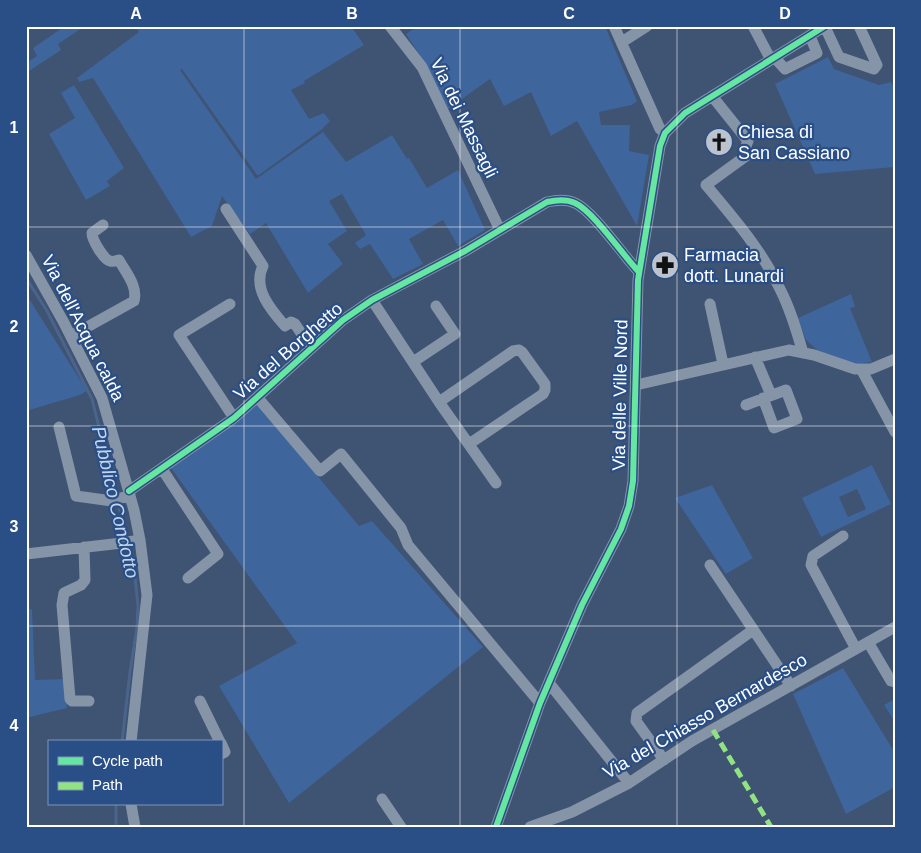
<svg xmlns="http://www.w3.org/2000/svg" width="921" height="853" viewBox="0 0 921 853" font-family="Helvetica,sans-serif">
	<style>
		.green { fill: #3e659c; fill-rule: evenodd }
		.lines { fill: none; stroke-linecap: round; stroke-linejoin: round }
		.stream { stroke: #4b648b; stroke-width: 3 }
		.minor { stroke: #8694a8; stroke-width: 11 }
		.quiet { stroke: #91e382; stroke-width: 5; stroke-dasharray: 10 5; stroke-linecap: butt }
		.cycleway-casing { stroke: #2a4f87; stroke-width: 9 }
		.cycleway { stroke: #66e7a1; stroke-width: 6 }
		.grid { fill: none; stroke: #fff; stroke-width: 1; stroke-opacity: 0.55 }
		.labels { text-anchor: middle; stroke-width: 4.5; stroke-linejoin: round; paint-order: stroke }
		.street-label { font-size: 18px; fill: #fff; stroke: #2a4f87 }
		.poi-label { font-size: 18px; fill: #fff; stroke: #2a4f87; text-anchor: start }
		.water-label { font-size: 19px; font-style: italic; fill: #c1d5ef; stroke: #2a4f87 }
		.neatline { fill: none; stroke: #fff; stroke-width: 2 }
		.grid-label { font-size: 16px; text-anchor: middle; font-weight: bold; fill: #fff }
	</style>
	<rect width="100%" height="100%" fill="#3f5372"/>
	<path class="green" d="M65 26H85L58 44 61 50 26 73V63L37 56 33 48Z
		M135 26H351L364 45 304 81 305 83 291 90 309 119 324 113 330 121 321 130 259 175H257L182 69 180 70 256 179 323 132 346 162 392 135 407 159 409 158 427 188 458 170 485 230 458 246 443 220 409 239 423 264 393 279 370 244 360 249 355 243 366 235 342 194 329 201 347 231 328 244 343 264 308 293 266 223 250 234 222 196 212 226 191 237 93 78 79 82 77 78 139 32Z
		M418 26H605L637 101 632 105 599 112 601 125H630L629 151 649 155 637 226 577 121 551 136 531 92 504 106 490 79 448 109 425 63 406 34Z
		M828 57 834 69 879 85 891 82 895 90V167L815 174 775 84Z
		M74 85 124 168 107 181 110 186 86 200 49 134 75 118 61 93Z
		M26 294 87 391 80 395 26 411Z
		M851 294 855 307 850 308 872 362 854 364 818 351 806 340 798 318Z
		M258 404 359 526 372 521 483 647 289 803 219 686 297 643 171 468Z
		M872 465 891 504 821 537 802 498ZM857 489 866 509 848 517 839 497Z
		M712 485 753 558 726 574 675 498Z
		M32 609 35 680 65 679 67 708 26 718V610Z
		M843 668 895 753V787L846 814 793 694Z
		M895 699V722L884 705Z"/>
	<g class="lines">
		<path class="stream" d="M26 278 47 311 92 399 127 539
			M122 742 130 672 137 627 138 606 134 567 129 545
			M116 804V827"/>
		<path class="minor" d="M390 26 422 67 500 230
			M614 26 660 129 665 133
			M753 26 771 60
			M825 27 839 57 874 69 877 65 859 26
			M622 42 647 26
			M775 58 785 69 817 53 810 36
			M712 96 748 141 746 146V156L706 185C734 218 763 252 781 291 791 311 797 332 803 353
			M226 209 263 266C252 288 271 310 285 326L291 322 295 324 311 348
			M26 255 63 321 102 398 134 510 140 540 147 595 131 742
			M372 300 439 402 496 483
			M230 304 179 335 234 418
			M710 304 723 364
			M71 336 134 301C138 286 126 273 119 260 116 261 113 262 110 261 104 260 92 240 92 233L103 225
			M755 357 771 395
			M413 362 455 334 436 306
			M861 369 895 432
			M636 385 789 350 814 355 855 369H871L895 359
			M258 398 320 471 341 454 401 528 408 545 540 703
			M439 402 513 351 519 350 522 352 545 384V390L543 394 469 444
			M746 405 786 390 797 419 774 428 763 398
			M59 427 76 496 112 501 130 495
			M162 469 218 554 188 578
			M129 491 234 418 343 320 372 300 465 251 547 202C556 200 566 199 575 203 593 211 623 255 638 271
			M843 536 813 556 811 565 856 649
			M84 547 85 580 81 585 64 593 62 605 70 699 72 701H89
			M26 554 122 543 140 540
			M710 565 791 686
			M868 642 891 681 895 682
			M549 683 629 783
			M200 701 220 742
			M221 743 225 752 221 754
			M664 760 636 721 637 713 753 630
			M382 799 401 827
			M131 804 135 827
			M496 827 540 703 582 605 621 529 629 506 633 481 638 280 660 146 665 133 685 113 825 26
			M530 827 572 812 629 783 692 741 895 627"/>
		<path class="quiet" d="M713 730 771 827"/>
		<g class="cycleway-casing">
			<path id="cycleway" d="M129 491 234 418 343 320 372 300 465 251 547 202C556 200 566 199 575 203 593 211 623 255 638 271
				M496 827 540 703 582 605 621 529 629 506 633 481 638 280 660 146 665 133 685 113 825 26"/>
		</g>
		<use href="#cycleway" class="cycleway"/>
	</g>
	<path class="grid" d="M244 26V827M460 26V827M677 26V827M26 227H895M26 426H895M26 626H895"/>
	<defs>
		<g id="church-disc" transform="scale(1.4375)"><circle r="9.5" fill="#bcc3ce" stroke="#2a4f87"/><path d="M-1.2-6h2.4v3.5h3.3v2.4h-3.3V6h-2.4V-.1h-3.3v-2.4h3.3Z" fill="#111"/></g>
		<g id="pharmacy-disc" transform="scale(1.4375)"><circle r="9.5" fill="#bcc3ce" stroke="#2a4f87"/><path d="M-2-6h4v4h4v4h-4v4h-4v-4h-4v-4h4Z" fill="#111"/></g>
	</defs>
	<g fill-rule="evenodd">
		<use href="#church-disc" x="719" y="142"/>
		<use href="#pharmacy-disc" x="665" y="265"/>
	</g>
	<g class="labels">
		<g class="street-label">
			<text transform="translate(464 118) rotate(64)" y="6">Via dei Massagli</text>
			<text transform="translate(83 328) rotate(63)" y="6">Via dell'Acqua calda</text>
			<text transform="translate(288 351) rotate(-41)" y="6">Via del Borghetto</text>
			<text transform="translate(620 395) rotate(-89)" y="6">Via delle Ville Nord</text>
			<text transform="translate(705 716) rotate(-30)" y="6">Via del Chiasso Bernardesco</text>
		</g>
		<g class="poi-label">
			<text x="738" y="138">Chiesa di<tspan x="738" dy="21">San Cassiano</tspan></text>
			<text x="684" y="261">Farmacia<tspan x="684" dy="21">dott. Lunardi</tspan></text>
		</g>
		<g class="water-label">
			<text transform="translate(116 502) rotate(77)" y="7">Pubblico Condotto</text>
		</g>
	</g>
	<rect width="921" height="853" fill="none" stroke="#2a4f87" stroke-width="55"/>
	<rect x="48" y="740" width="175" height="65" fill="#2a4f87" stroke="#7f95b7"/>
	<rect x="58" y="757" width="25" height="8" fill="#66e7a1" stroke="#7f95b7"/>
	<text x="92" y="766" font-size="15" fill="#ffffff">Cycle path</text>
	<rect x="58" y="782" width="25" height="8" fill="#91e382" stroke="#7f95b7"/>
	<text x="92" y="790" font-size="15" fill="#ffffff">Path</text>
	<rect x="28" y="28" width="866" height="798" class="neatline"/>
	<g class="grid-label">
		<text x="136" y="19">A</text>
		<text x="352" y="19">B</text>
		<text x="569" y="19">C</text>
		<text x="785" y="19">D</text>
		<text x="14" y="133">1</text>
		<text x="14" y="332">2</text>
		<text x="14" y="532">3</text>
		<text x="14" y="731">4</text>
	</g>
</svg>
